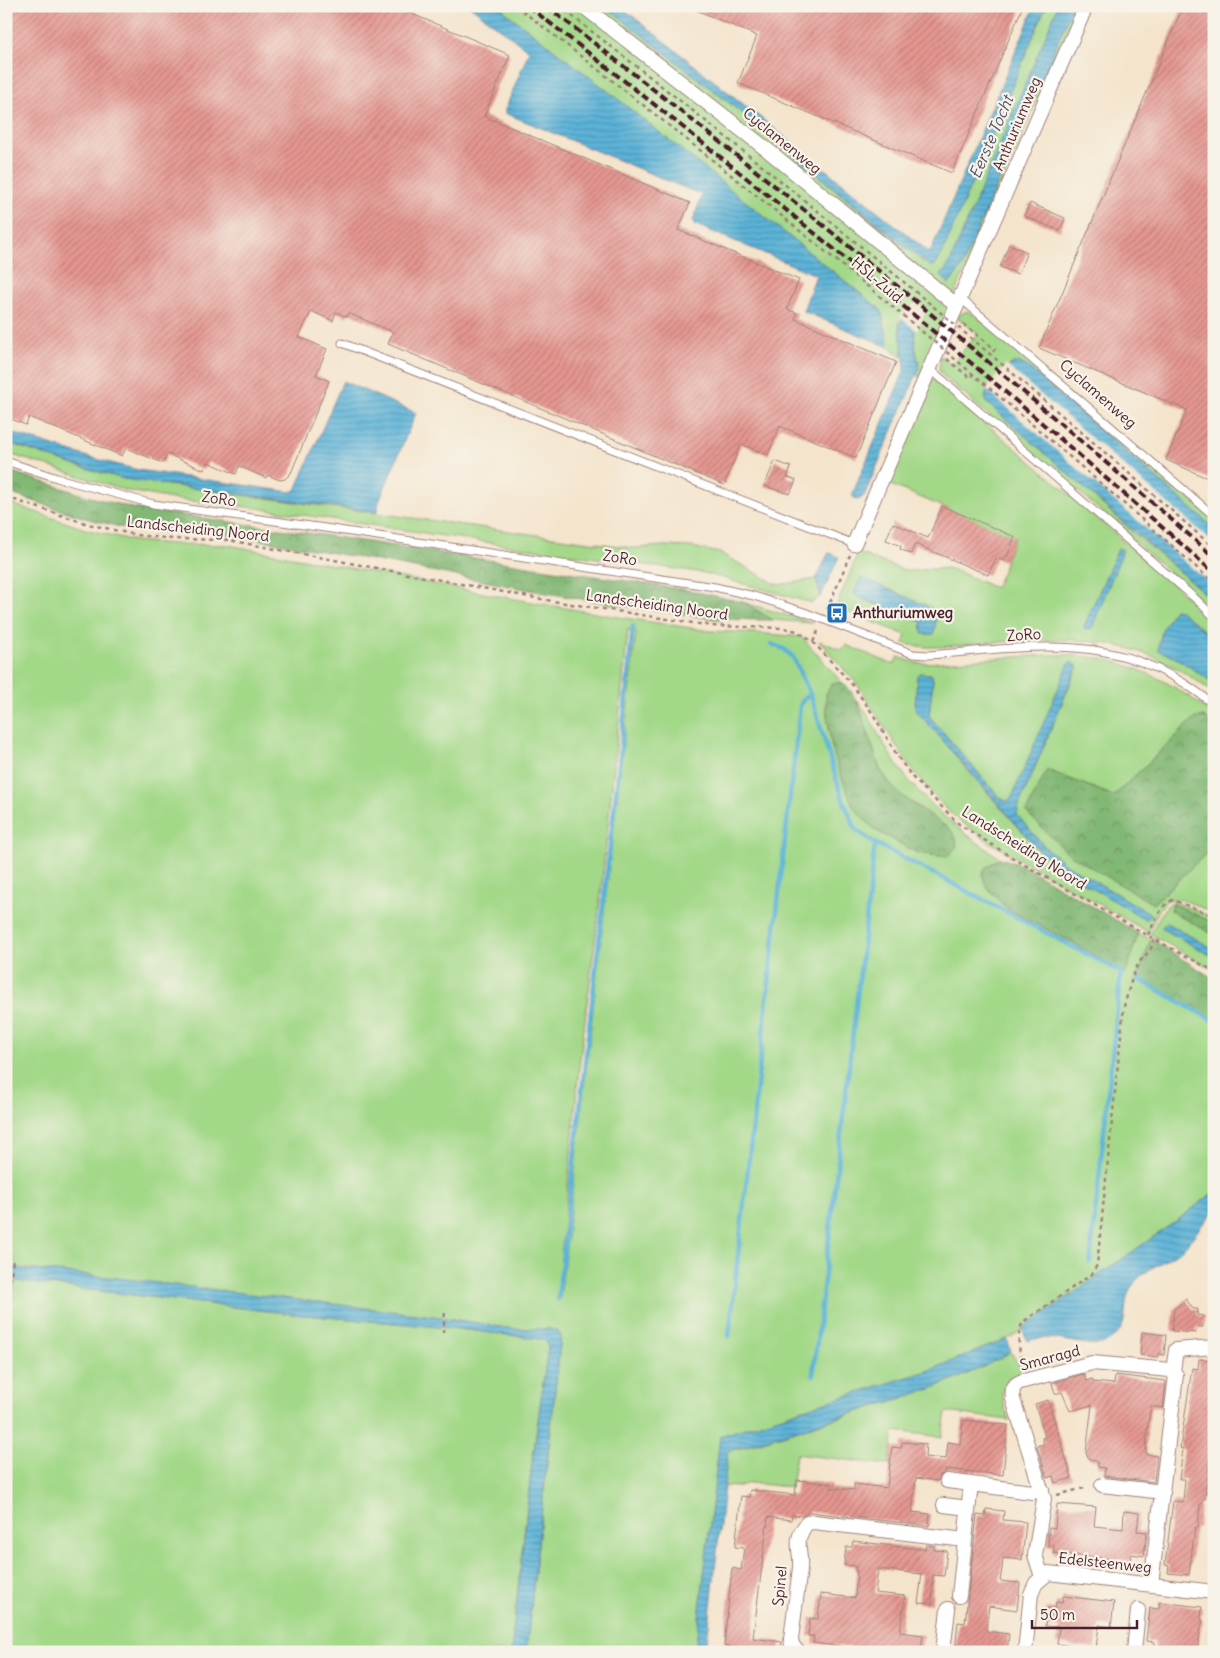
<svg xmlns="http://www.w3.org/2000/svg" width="1220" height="1658" viewBox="0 0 1220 1658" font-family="Delius,sans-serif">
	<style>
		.green { fill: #a3d888; stroke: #767c5a; fill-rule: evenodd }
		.forest { fill: url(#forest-crowns); stroke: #666c50 }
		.water { fill: url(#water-rules); stroke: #526982 }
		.pier { fill: #f4e4cc }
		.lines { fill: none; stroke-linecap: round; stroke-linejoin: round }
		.stream { stroke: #5bb3d8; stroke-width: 4.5 }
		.building { fill: url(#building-hatch) }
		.lane-casing { stroke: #9f827c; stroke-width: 9 }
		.street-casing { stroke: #9f827c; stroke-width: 16 }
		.path { stroke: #9f827c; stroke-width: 2.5; stroke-dasharray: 4 4; stroke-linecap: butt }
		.lane { stroke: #fff; stroke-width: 7 }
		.street { stroke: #fff; stroke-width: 14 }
		.rail { stroke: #4a1f2b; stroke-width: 4; stroke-dasharray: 8 4; stroke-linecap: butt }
		.path-bridge { stroke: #9f827c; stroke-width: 2.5; stroke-dasharray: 4 4; stroke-linecap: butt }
		.labels { text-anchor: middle; stroke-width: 4.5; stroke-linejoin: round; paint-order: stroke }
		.street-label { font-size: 15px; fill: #4a1f2b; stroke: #f7f3e8 }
		.poi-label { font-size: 15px; font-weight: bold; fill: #4a1f2b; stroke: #f7f3e8; text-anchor: start }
		.water-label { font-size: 16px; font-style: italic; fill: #505368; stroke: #f7f3e8 }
	</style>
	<defs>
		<pattern id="forest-crowns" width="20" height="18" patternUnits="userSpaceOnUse" patternTransform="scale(1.25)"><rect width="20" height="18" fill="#82b874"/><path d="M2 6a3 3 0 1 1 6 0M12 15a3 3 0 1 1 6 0" fill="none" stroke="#6c955f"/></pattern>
		<pattern id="water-rules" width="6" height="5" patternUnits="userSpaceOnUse" patternTransform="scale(1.25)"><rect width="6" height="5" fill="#5bb3d8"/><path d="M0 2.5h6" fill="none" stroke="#4d91af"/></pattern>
		<pattern id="building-hatch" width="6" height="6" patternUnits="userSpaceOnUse" patternTransform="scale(1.25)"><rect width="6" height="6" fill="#e59791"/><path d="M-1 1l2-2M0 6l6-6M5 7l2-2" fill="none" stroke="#bc7b77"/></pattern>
	</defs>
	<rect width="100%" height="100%" fill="#f7f3e8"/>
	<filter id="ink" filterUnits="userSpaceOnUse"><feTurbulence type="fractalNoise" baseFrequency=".02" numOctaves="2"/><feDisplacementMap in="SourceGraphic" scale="10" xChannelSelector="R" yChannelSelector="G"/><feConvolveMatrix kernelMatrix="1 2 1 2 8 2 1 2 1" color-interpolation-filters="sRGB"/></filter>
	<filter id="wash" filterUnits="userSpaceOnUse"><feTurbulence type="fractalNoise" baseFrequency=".0096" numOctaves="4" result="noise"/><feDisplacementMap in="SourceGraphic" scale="20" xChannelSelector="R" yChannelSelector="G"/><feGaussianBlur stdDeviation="1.12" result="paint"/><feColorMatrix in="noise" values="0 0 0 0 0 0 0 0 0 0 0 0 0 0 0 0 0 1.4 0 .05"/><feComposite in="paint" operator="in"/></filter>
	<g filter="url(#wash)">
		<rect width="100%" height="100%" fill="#f4e4cc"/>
		<path class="green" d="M503 6H605L742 113 924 263 942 254 1046 6H1058L949 265 941 275 949 284 962 267 1073 6H1077L919 378 917 373 919 363 915 346 914 330 916 324 914 306 899 324 904 358 889 347 881 310 609 92 504 11Z
			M967 311 980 319 1130 446 1214 520V528L1036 374 1021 363 1011 364 990 386 985 398 1135 534 1214 601V612L1087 499 943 376 939 369 941 356 951 364 978 334 958 318 959 315Z
			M932 378 1060 486 1174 585 1214 623V639L1179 610 1172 612 1159 642 1160 651 1178 659 1214 683V694C1140 633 1073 637 983 643 957 645 928 651 903 643L906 635 836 607 858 553 906 571 947 568 957 571 995 588 1003 571 1005 561 1015 537 886 483Z
			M6 442 68 463 124 479 634 548 665 546 692 547 720 553 778 585 816 579 821 596 812 603 705 573 518 547 257 508 172 499 124 490 6 453Z
			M6 502 85 529 135 541 174 544 228 545 536 603 612 616 710 631 756 633 802 637 843 684 832 683 826 707 831 744 840 774 875 830 918 853 947 857 932 816 901 795 892 786 880 769 857 700C872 719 881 741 895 762 922 802 960 831 1000 858L985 868 1075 944 1126 973 1138 933 1151 939 1137 980 1214 1021V1192L1179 1219 1012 1337 928 1371 810 1407 721 1436 728 1451 741 1448 931 1389 981 1368 1011 1352 1020 1368V1377C994 1383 1003 1400 1009 1420L946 1412 942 1437 894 1431 889 1465 796 1454 791 1487 750 1483 736 1487 715 1485 695 1652H526L561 1336 557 1331 550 1329H513L440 1317 16 1268 14 1257 6 1256ZM628 630 636 631 560 1300H557L579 1068 601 892Z
			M743 602 812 623 773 620Z
			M819 641 842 650 846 645 894 665 898 657 916 663H927C957 661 988 658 1018 657 1036 656 1054 654 1072 655 1125 658 1174 681 1214 716V726L1204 717 1194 719 1114 796 1047 770 1153 904 1214 846V914C1203 909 1176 893 1166 901 1158 909 1153 923 1148 932L991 843 960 821 945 808 910 767 857 684ZM1070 663 1077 665V668L1019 805 1017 815 1045 847 1064 863 1149 913 1055 866 1048 860 966 769 915 704 920 673 931 674 933 680 929 716 1001 799 1007 801 1012 797Z
			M1173 901 1214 918V923L1173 904 1170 910 1214 935V949L1166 923 1162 928 1214 957V970L1150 934 1164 909Z
			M15 1281 293 1314 451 1328 541 1339 546 1341 548 1347 531 1472 511 1652H6V1336Z"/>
		<path class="forest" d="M6 470 87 496 132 508 322 535 687 590 743 602 773 620 714 619 624 606 546 593 389 563 228 534 137 531 88 519 6 492Z
			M832 683C835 683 840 682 843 684 859 690 872 751 879 767 892 796 927 812 951 830L956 838 957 846 947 857 918 853 875 830 862 817 853 806 840 774 831 744 826 707V694Z
			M1204 717 1214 726V846L1153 904 1069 854 1026 812 1047 770 1114 796 1194 719Z
			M1000 858 1022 865 1138 933 1126 974 1075 944 1007 909 985 885 983 876V872L985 868Z
			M1173 904 1214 923V935L1170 910Z
			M1151 939 1214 979V1021L1137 980Z"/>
		<path class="water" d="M470 6H503L504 11 609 92 881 310 889 347 803 311 816 275 694 224 693 221 702 195 505 113V110L529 51Z
			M605 6H620L929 252 932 248 1035 6H1046L942 254 936 265 930 266 742 113Z
			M1058 6H1073L962 267 949 284 941 276 949 265Z
			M914 306C916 319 914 332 915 345 916 353 919 361 919 369L864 496 858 500 853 497V493L905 369 899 323Z
			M1018 362 1028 367 1214 528V601L987 403 985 396C991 383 1004 366 1018 362Z
			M343 381 416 413 379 501 377 512 124 479 68 463 6 442V431L88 457 138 470 291 492 296 490Z
			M1118 549H1122V553L1092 628 1087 630 1084 628 1085 624Z
			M830 553 839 557 821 596 816 579 828 554Z
			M863 578 934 609 937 614 934 634H922L921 621 902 616 856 596 854 593 860 579Z
			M1174 609 1179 610 1214 639V683L1178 659 1158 650 1162 630Z
			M1072 662 1076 665 1077 667 1019 805 1017 815 1045 847 1064 863 1149 913 1151 915 1148 919H1145L1061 870 1048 860 915 709 917 675 920 673 932 675 933 680 929 716 998 796 1003 800 1009 801 1012 797 1069 663Z
			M1166 923 1214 949V957L1163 929 1162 927Z
			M1214 1192V1212C1201 1223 1194 1239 1181 1250 1167 1261 1141 1271 1132 1286 1119 1305 1134 1328 1107 1342 1090 1351 1052 1331 1028 1341L1022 1329 1179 1219Z
			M6 1267 118 1278 440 1317 513 1329H550L557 1331 561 1336 526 1652H511L531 1472 548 1347 546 1341 541 1339 451 1328 293 1314 15 1281 6 1279Z
			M1007 1339 1011 1352 981 1368 931 1389 728 1451 706 1652H695L720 1436 810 1407 928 1371Z"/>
		<path class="pier" d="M917 303 925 309V313L917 331 900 317 913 304Z
			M1006 365 1214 543V587L986 389Z"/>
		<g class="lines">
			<path class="stream" d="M771 644 784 649 793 657 811 696 842 797 856 830 875 843 1121 972 1090 1262
				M1139 979 1214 1021
				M558 1299 618 775 633 626
				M729 1336 800 706 804 698 811 696
				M813 1375 875 843"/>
		</g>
		<g id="blocks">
			<path class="building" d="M6 6H393L510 55 484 116 690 203 678 230 799 280 787 309 797 313 795 319 896 362 856 458 780 426 768 455 741 444 724 485 388 344 393 332 348 313 347 317 336 312 333 321 311 311 299 337 327 349 316 375 329 381 291 473 285 479 280 480 267 475 266 478 239 466 236 474 208 462 204 470 167 454 163 463 126 448 122 456 29 417 26 425 6 417Z
				M687 6H1023L952 173 738 83 757 36Z
				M1183 6H1214V481L1166 460 1187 410 1039 348Z
				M1030 203 1065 218 1060 231 1024 216Z
				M1009 244 1027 252 1018 274 1000 267Z
				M775 461 791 467 787 477 796 480 790 494 764 486Z
				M942 506 1015 537 1005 561 996 558 988 575 915 544 911 554 900 549 901 546 886 540 893 523 928 538Z
				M1186 1299 1193 1309H1198L1197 1315 1204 1316 1203 1327H1196V1333L1172 1331 1174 1309Z
				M1142 1332 1166 1335 1164 1355 1158 1354V1357L1140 1355Z
				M1199 1359 1214 1360V1417L1205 1499H1203L1202 1504H1200L1198 1528 1195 1527 1189 1575 1168 1573 1169 1566 1165 1565 1173 1501 1183 1502 1185 1479H1179L1183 1449 1180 1448 1192 1368 1198 1369Z
				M1084 1374 1086 1381 1092 1379 1093 1382 1114 1384 1115 1375 1166 1381 1163 1408 1151 1406 1147 1431 1146 1454 1157 1456 1154 1482 1104 1476 1105 1468 1098 1467V1462L1088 1458 1086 1453 1092 1405 1070 1411 1062 1392 1055 1394 1052 1383Z
				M1048 1400 1072 1478 1055 1483 1053 1476 1047 1478 1037 1446 1044 1444 1042 1438 1045 1437 1035 1404Z
				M963 1420 1008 1425 1003 1475 945 1469V1473L940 1475 938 1481 916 1478 912 1512 930 1514 929 1526 810 1512 802 1516 792 1515 791 1520 768 1517 753 1638 782 1642 780 1652H732V1647L724 1646 732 1568 741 1570 744 1548 735 1547 741 1496 749 1497 750 1490 795 1495 797 1480 832 1484 831 1488 854 1490V1484L887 1488 892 1447 901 1448 902 1442 926 1444 925 1457 946 1459 948 1442 960 1444Z
				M1057 1504 1096 1507 1094 1526 1123 1529 1124 1511 1139 1513 1137 1531 1147 1532 1144 1556 1131 1554 1130 1561 1053 1553 1054 1546 1048 1545 1049 1527 1055 1528Z
				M986 1509 1004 1511 1003 1520 1026 1522 1022 1560 1003 1558 1002 1569 1000 1581 1020 1583 1017 1610 989 1606 986 1631 1009 1634 1007 1652H955L958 1622 965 1623 977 1515 985 1516Z
				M853 1541 919 1549H925L926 1545 934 1546V1550L947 1551 944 1576 933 1575 932 1604 918 1603 922 1574 878 1569 875 1593 905 1596 900 1632 923 1635 921 1652H885L813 1643 814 1636H808L810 1618 818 1619 821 1594 855 1598 857 1571H855L856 1566 844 1565 846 1547H852Z
				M1063 1596 1114 1602 1111 1627 1099 1625 1096 1649 1057 1644 1059 1627 1045 1626 1047 1608 1055 1609 1056 1602 1062 1603Z
				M1159 1602 1202 1607 1201 1618 1203 1622 1201 1627 1197 1652H1154L1155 1642 1146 1641 1150 1608 1159 1609Z"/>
		</g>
	</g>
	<g filter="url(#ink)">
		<use href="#blocks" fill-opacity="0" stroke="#9f827c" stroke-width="1"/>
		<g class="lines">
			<g class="lane-casing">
				<path id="lane" d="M960 298 1094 412 1214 516
					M342 343 854 544
					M929 368 1197 600 1214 617
					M6 461 57 478 153 504 325 528 715 587 754 596 804 612 913 654 928 655C1036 647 1123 628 1214 705"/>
			</g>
			<g class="street-casing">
				<path id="street" d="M583 6 770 152 957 306
					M854 544 1086 6
					M1173 1371 1176 1350 1214 1347
					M947 1481 971 1484
					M1102 1485 1163 1492
					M944 1505 968 1508
					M1042 1577 1035 1555 1044 1499 1013 1399C1012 1390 1012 1386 1020 1382L1092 1363 1170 1370 1176 1375 1151 1585
					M959 1596 965 1540
					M798 1652 792 1645 791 1639C794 1616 797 1592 800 1568 802 1549 792 1543 807 1523L814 1522 965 1540 971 1484 1032 1492 1042 1490
					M943 1652 948 1609
					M1025 1652 1031 1594 1036 1583 1048 1573 1214 1592
					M1134 1652 1138 1610"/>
			</g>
			<path class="path" d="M963 324 995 349 990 355
				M947 359 970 378 973 374
				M6 497 88 524 136 535 173 539 228 540 546 600 712 626 784 628 797 631 813 642 851 683 873 714 898 757 913 778 959 824 1016 860 1154 939 1214 971
				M827 610 850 555
				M813 642 819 629
				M1148 935C1154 924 1160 905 1173 900L1214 916
				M9 1289 13 1260
				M443 1333 445 1312
				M1023 1367C1020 1351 1015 1337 1023 1322L1092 1274 1097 1265 1124 1006C1128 994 1132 973 1139 963 1146 953 1151 953 1154 939
				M1057 1495 1088 1487"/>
			<use href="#lane" class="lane"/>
			<use href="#street" class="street"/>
			<path class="rail" d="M528 6C763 187 992 376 1214 573
				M546 6C775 182 998 366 1214 557"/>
			<path class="path-bridge" d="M516 6C755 190 988 382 1214 583
				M559 6C783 179 1002 360 1214 548"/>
		</g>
	</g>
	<defs>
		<g id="bus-square" transform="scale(1.125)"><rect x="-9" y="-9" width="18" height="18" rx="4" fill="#1f6fb2" stroke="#f7f3e8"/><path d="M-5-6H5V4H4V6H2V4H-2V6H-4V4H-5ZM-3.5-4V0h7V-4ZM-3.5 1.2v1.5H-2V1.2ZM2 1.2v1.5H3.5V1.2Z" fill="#fff"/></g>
	</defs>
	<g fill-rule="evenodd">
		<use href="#bus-square" x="837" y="613"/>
	</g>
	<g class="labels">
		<g class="street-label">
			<text transform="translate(1017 124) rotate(-67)" y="5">Anthuriumweg</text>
			<text transform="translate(782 141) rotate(39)" y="5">Cyclamenweg</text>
			<text transform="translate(877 280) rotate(40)" y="5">HSL-Zuid</text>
			<text transform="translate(1098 394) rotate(41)" y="5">Cyclamenweg</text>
			<text transform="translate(219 499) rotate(8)" y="5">ZoRo</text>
			<text transform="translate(198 529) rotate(6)" y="5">Landscheiding Noord</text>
			<text transform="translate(620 558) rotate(9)" y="5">ZoRo</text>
			<text transform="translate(657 605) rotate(8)" y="5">Landscheiding Noord</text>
			<text transform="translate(1024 635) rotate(-4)" y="5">ZoRo</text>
			<text transform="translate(1024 848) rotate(32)" y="5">Landscheiding Noord</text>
			<text transform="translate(1050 1358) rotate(-15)" y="5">Smaragd</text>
			<text transform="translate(1105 1563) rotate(6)" y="5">Edelsteenweg</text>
			<text transform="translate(780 1586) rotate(-85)" y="5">Spinel</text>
		</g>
		<g class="poi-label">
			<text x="853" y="618">Anthuriumweg</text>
		</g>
		<g class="water-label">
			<text transform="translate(991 137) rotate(-67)" y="6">Eerste Tocht</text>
		</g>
	</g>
	<rect width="1220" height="1658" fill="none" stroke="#f7f3e8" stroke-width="25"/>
	<path d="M1032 1620v8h105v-8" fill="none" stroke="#4a1f2b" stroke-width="2.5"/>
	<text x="1040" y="1620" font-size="15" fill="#4a1f2b" stroke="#f7f3e8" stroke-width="4" paint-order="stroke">50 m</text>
</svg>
